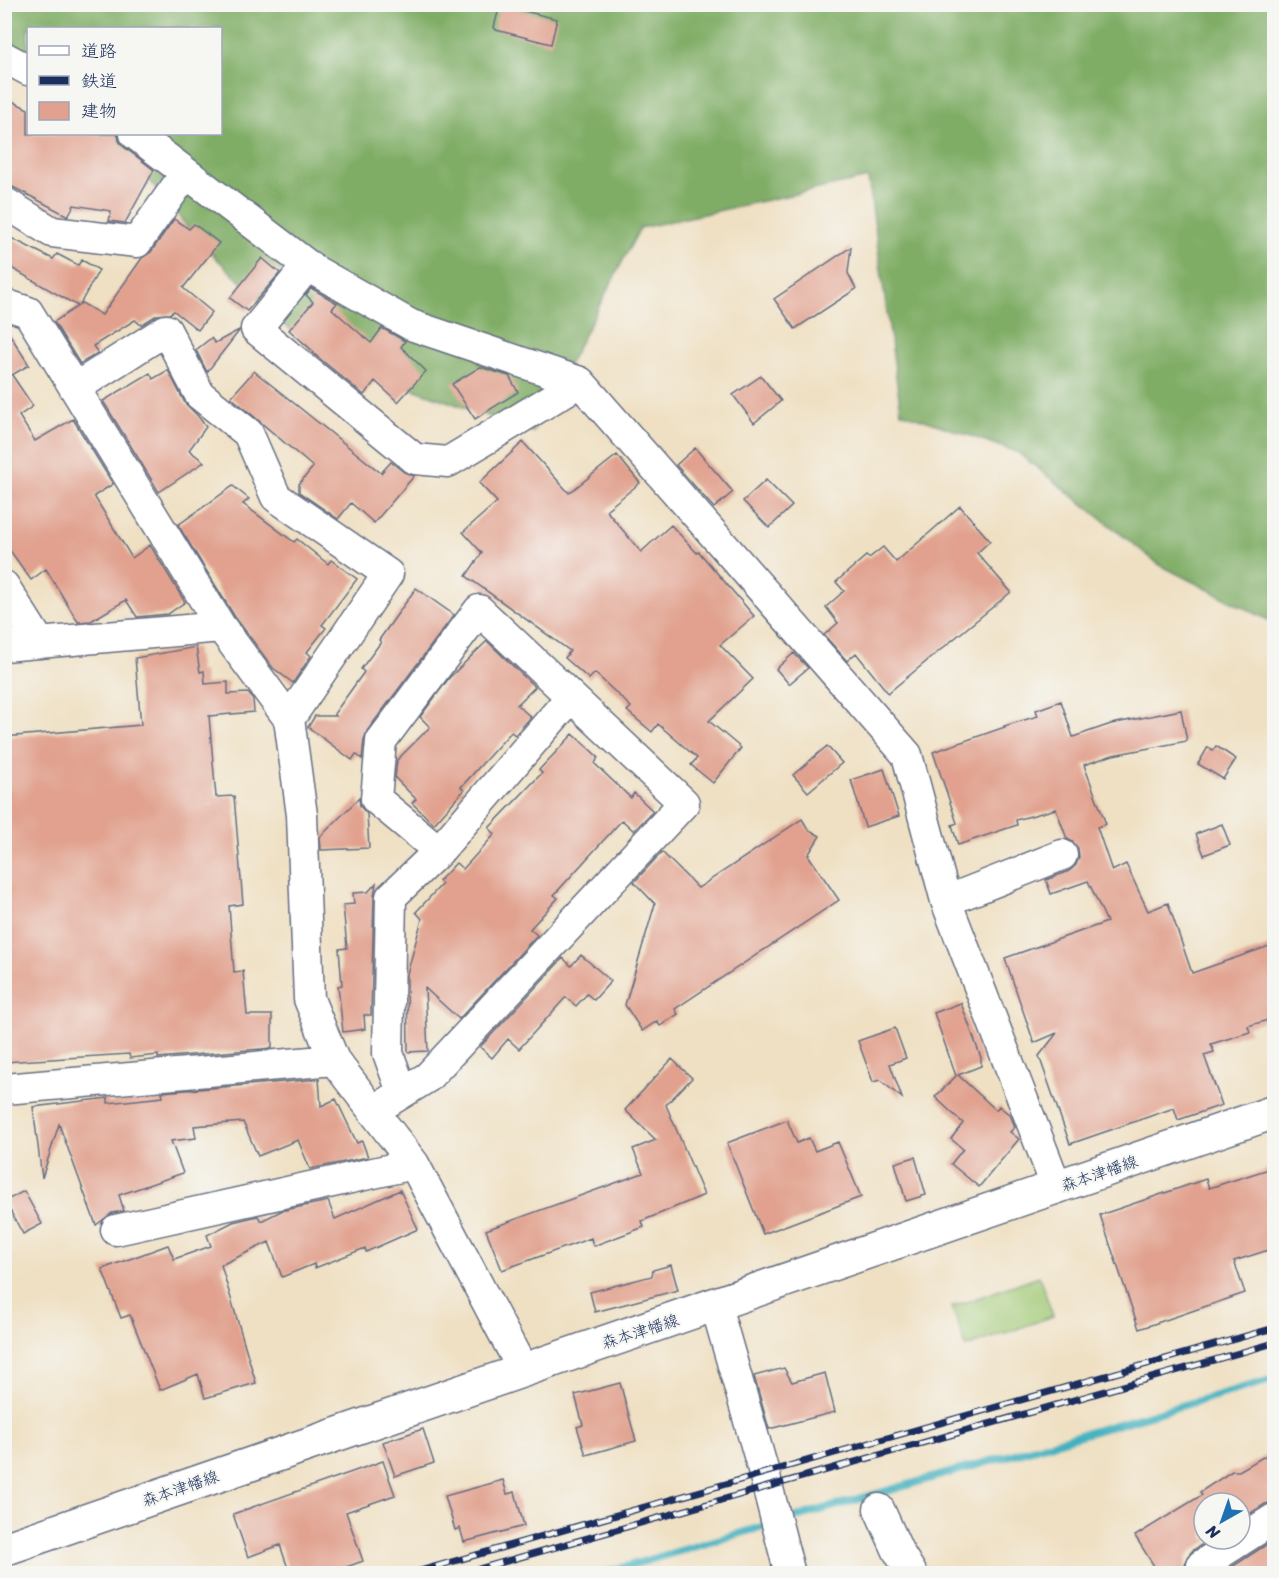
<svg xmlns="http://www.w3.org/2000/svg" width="1279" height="1578" viewBox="0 0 1279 1578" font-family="Sriracha,'Klee One',sans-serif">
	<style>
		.green { fill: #a1c974; stroke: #5e7c69; stroke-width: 1.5 }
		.forest { fill: #80ad66; stroke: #4e6e62; stroke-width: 1.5 }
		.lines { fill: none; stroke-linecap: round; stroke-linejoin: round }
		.stream { stroke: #43b1bf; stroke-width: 8 }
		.building { fill: #e1a18e }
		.street-casing { stroke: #656d81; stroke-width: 33 }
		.secondary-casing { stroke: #656d81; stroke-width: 36 }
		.street { stroke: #fff; stroke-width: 30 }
		.secondary { stroke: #fff; stroke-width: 33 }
		.rail-casing { stroke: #1b2f5e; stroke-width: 7 }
		.rail { stroke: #f6f6f2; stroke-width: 4.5; stroke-dasharray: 14; stroke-linecap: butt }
		.labels { text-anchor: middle; stroke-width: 4.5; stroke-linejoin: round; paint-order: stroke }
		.street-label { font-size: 16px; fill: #1b2f5e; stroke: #f6f6f2 }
	</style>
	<rect width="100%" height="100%" fill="#f6f6f2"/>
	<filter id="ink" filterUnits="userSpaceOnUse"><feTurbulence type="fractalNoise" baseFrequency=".0167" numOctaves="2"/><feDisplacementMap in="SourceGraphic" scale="12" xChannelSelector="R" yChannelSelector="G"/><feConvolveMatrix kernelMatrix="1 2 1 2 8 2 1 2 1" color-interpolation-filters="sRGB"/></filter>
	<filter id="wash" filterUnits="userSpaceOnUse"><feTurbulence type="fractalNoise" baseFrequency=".008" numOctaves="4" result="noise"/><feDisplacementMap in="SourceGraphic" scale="24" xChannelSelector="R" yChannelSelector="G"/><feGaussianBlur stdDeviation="1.35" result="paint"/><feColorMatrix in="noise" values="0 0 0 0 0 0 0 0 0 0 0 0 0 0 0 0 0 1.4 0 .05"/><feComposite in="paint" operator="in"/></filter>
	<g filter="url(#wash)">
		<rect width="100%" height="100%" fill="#efe0c3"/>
		<path class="green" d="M1039 1276 1053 1316 966 1347 952 1307Z"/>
		<path class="forest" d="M4 5H1274V623L1160 565 1017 452 901 412 868 178 640 228 533 432 313 353 304 343 217 259 189 229 112 134H220V28H28V63L5 43Z"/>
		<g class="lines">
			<path class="stream" d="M783 1521 1274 1379
				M601 1574 772 1524"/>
		</g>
		<g id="blocks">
			<path class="building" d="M500 5 557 19 551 44 496 30 494 27Z
				M4 97 28 109V134H118L119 141 124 147 154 170 125 223 109 221 111 211 74 205 68 216 13 187 4 185Z
				M174 219 189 229 194 224 219 243 183 288 212 312 198 330 174 311 169 314 157 315 141 325 135 320 93 346 98 353 80 364 54 322 78 306 13 269 4 256V223L10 226 5 235 53 259 57 254 78 265 82 260 99 270 80 304 82 303 102 315 142 258 151 252Z
				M851 247 848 273 856 289 795 329 774 299Z
				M262 258 280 273 247 311 230 298Z
				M311 288 337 303 332 309 371 343 382 328 405 341 401 347 426 371 398 402 375 381 364 395 313 353 314 352 289 330 313 302 306 295Z
				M4 325 29 365 12 375 33 406 19 416 35 441 73 419 113 484 94 496 132 558 150 545 185 602 168 614 137 617 126 600 91 621 78 622 46 569 31 580 4 542Z
				M239 330V331L207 372 196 350 211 338 215 343Z
				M480 367 509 376 518 392 475 419 452 384Z
				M168 370 185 403 198 416 206 427 189 450 204 462 159 492 103 401 150 373 153 379Z
				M254 371 381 473 391 462 404 472 414 476 374 523 351 503 338 519 299 492V484L313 467 231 397Z
				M761 376 781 401 754 423 733 395Z
				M523 442 569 493 617 455 640 483 606 510 641 552 671 525 697 553 699 552 754 616 720 645 753 679 709 721 741 748 713 783 691 765 697 758 658 724 652 732 627 711 631 707 595 673 589 679 565 658 570 651 466 576 482 553 463 532 497 502 479 483Z
				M695 448 733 492 714 508 676 465Z
				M766 480 792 506 769 528 743 501Z
				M233 486 249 499 243 504 294 542 297 539 328 564 331 560 357 579 322 625 326 628 307 652 311 656 293 683 273 668 235 617 178 525Z
				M960 506 990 541 977 553 1011 592 888 693 856 653 847 661 824 635 838 623 826 607 844 591 836 582 866 556 869 558 883 547 896 562Z
				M416 588 454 615 367 731 364 740 362 759 356 754 352 760 308 727 315 716H336L334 714 364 672 361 669 381 642 379 640Z
				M487 641 535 687 517 705 531 717 515 735 511 732 461 787 464 790 434 824 412 803 416 799 395 778 397 760 430 727 420 717 449 678Z
				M196 647 200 672 204 671 205 684 228 682V694L248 693 253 699 254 712 209 716 216 797 234 796 243 904 229 906 234 972 243 971 247 1015H272V1048L158 1058V1055L130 1058 129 1054 4 1062V737L141 725 135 658Z
				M794 653 808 668 789 684 776 669Z
				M1061 701 1073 737 1111 724 1181 710 1187 741 1113 755 1084 765 1106 824 1097 827 1112 871 1126 864 1148 911 1168 903 1192 973 1275 944V1018L1248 1026 1250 1032 1211 1044 1214 1052 1204 1055 1222 1105 1178 1120 1174 1108 1070 1144 1039 1056 1057 1033 1034 1043 1005 958 1107 922 1088 881 1051 894 1046 880 1069 871 1076 865 1079 857 1078 848 1073 842 1067 839 1056 809 1016 820 1017 825 958 845 952 825 957 823 933 752 1005 727 1004 726 1038 716 1036 710Z
				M573 734 598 757 595 764 631 798 634 793 653 811 634 831 622 820 554 895 558 898 530 929 537 935 459 1019 425 988 428 1051 408 1052 407 974 422 919 416 912 442 884 439 881 456 863 463 869 495 834 489 828 542 773 539 770Z
				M827 746 842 763 808 792 793 775Z
				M1216 746 1236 759 1223 779 1198 764 1208 747 1213 750Z
				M884 769 899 816 865 827 851 780Z
				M359 798 360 806 367 814 369 848 321 850 320 837Z
				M802 819 808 829 820 836 808 855 839 900 675 1009 678 1014 660 1026 657 1021 642 1031 625 1005 655 904 634 882 662 852 698 888Z
				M1222 824 1230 845 1204 855 1196 834Z
				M376 883 374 897 371 1015H364L365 1029 343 1032 338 986 342 985 339 949 347 948 343 905 354 904 353 893 368 892Z
				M581 955 611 981 594 1000 587 994 576 1006 566 997 519 1049 508 1039 492 1058 480 1047 563 958 571 966Z
				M961 1003 981 1058V1066L958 1075 996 1110 999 1106 1010 1115 1015 1127 1010 1132 1019 1139 979 1187 951 1164 963 1149 951 1139 963 1123 935 1097 956 1076 934 1013Z
				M895 1028 906 1058 890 1064 902 1098 880 1080 873 1082 858 1041Z
				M672 1059 692 1078 666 1105 704 1195 642 1221 644 1227 593 1246 591 1238 502 1270 486 1230 643 1173 633 1149 656 1140 625 1110Z
				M319 1079 321 1106 336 1099 357 1143 362 1141 368 1157 310 1169 298 1140 258 1156 243 1122 194 1126 196 1138 171 1141 183 1173 119 1195 124 1211 112 1213 96 1225 59 1124 42 1178 33 1107 108 1098V1103L163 1097 162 1092Z
				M787 1120 797 1143 809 1138 815 1151 838 1142 861 1197 763 1234 727 1143Z
				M915 1157 926 1195 906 1201 895 1163Z
				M1275 1167V1248L1234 1261 1245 1293 1139 1329 1100 1215 1206 1179 1209 1188Z
				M400 1190 418 1229 366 1252 365 1248 315 1268 314 1264 282 1277 269 1242 221 1265 256 1383 205 1398 198 1374 160 1390 130 1315 121 1318 102 1269 168 1245 174 1259 211 1246 207 1235 233 1222 258 1216 261 1221 281 1211 328 1201 335 1219Z
				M24 1191 42 1224 23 1234 5 1201Z
				M671 1265 678 1290 595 1312 590 1292 652 1276 653 1270Z
				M784 1368 792 1382 825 1373 835 1412 769 1429 754 1376Z
				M620 1383 636 1441 586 1455 577 1427 583 1425 575 1395Z
				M423 1429 434 1463 395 1476 383 1442Z
				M1275 1450V1502L1265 1504 1240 1520V1503H1204V1539H1211L1193 1550 1187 1557 1185 1565 1187 1574H1159L1135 1536 1202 1495 1200 1492 1232 1471H1239Z
				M383 1461 395 1495 346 1512 363 1561 327 1574H290L280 1545 248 1557 233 1514Z
				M503 1480 507 1494 515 1492 524 1526 464 1542 460 1528 455 1530 445 1496Z
				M1275 1539V1574H1221Z"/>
		</g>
	</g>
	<g filter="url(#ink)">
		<use href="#blocks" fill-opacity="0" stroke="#656d81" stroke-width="1.5"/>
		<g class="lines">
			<g class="street-casing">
				<path id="street" d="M4 57 28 70
					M135 134 314 270 411 325 580 382 907 755 946 901 1057 1188
					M4 202 52 232 137 242 186 173
					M308 265 256 329 415 459 448 462 580 382
					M4 304 28 312 221 627 289 719 302 815 309 999 334 1060 414 1164 523 1370
					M75 388 166 330 200 395 248 433 276 497 388 574 289 719
					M4 586 40 643
					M4 646 221 627
					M439 851 571 697
					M946 901 1062 855
					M5 1089 334 1060
					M373 1111 428 1077 684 803 479 610 381 741 376 799 439 851 391 897 388 1053 402 1092
					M116 1230 414 1164
					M716 1306 764 1473 790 1574
					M879 1509 898 1551 912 1574
					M1202 1565 1274 1519"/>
			</g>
			<g class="secondary-casing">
				<path id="secondary" d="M4 1549 1274 1112"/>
			</g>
			<use href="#street" class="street"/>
			<use href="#secondary" class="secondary"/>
			<g class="rail-casing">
				<path id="rail" d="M409 1574 1274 1328
					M461 1574 1274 1343"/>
			</g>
			<use href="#rail" class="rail"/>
		</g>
	</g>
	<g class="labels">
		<g class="street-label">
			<text transform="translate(1099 1173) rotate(-19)" y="6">森本津幡線</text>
			<text transform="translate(640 1331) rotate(-18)" y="6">森本津幡線</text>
			<text transform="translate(180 1488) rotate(-19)" y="6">森本津幡線</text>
		</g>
	</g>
	<rect width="1279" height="1578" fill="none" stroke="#f6f6f2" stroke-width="24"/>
	<rect x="27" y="27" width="195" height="108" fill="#f6f6f2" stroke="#9ea6b7" stroke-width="1.5"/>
	<rect x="39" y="46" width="30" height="9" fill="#ffffff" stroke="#9ea6b7" stroke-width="1.5"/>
	<text x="81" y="57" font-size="18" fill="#1b2f5e">道路</text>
	<rect x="39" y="76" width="30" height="9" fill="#1b2f5e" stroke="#9ea6b7" stroke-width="1.5"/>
	<text x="81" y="87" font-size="18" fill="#1b2f5e">鉄道</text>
	<rect x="39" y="102" width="30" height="18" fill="#e1a18e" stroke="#9ea6b7" stroke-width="1.5"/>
	<text x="81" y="117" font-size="18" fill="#1b2f5e">建物</text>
	<g transform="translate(1222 1521) rotate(220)"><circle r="28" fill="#f6f6f2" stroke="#9ea6b7" stroke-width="1.5"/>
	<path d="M0-4.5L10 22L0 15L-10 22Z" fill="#1f6fb2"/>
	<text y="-9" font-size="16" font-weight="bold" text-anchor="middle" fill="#1b2f5e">N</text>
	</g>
</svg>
